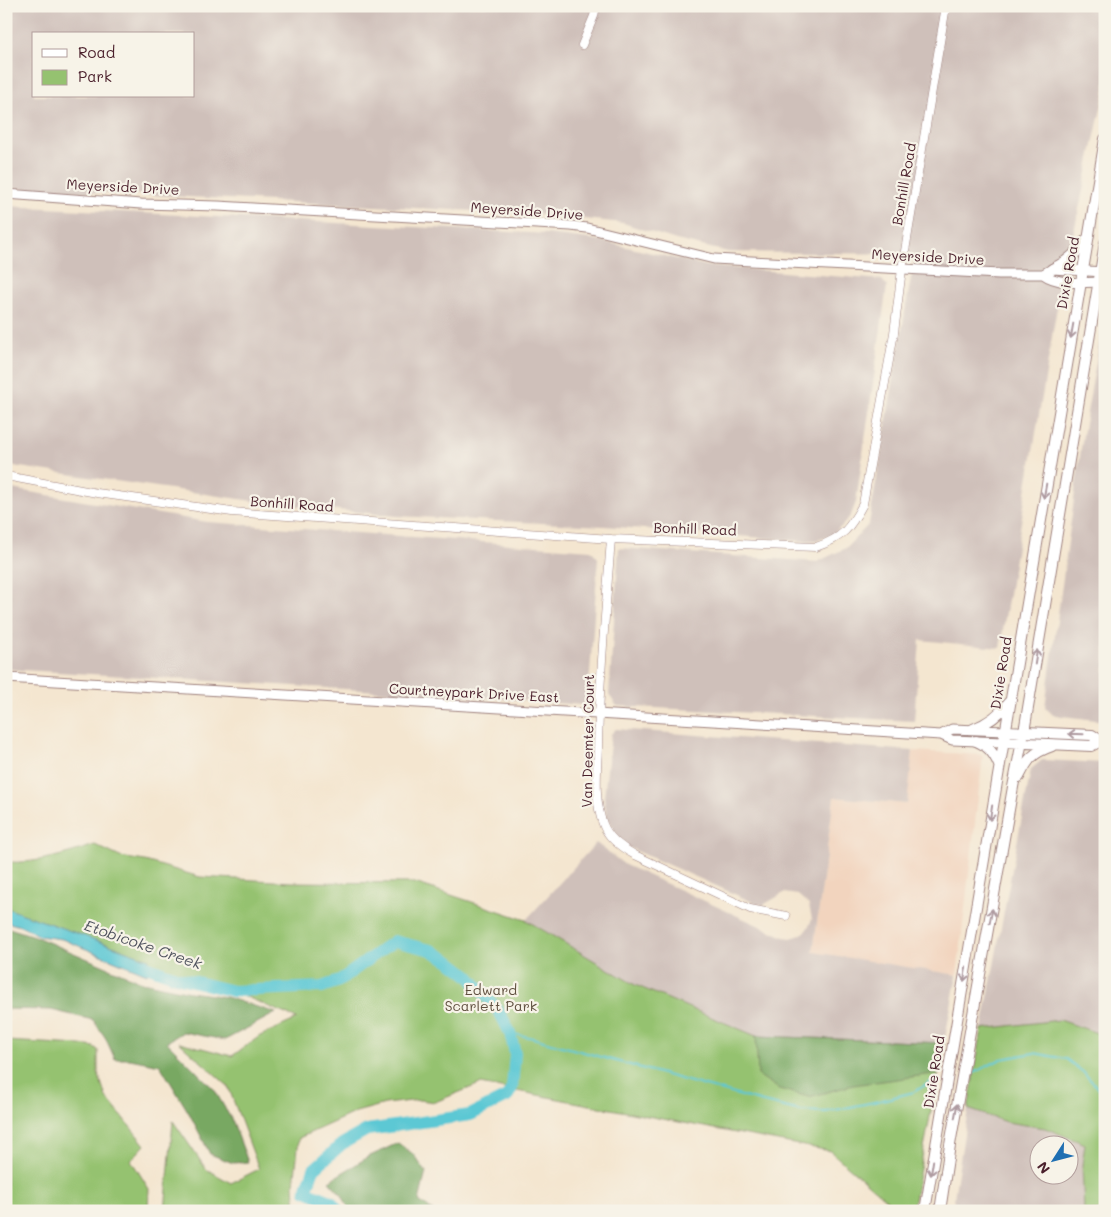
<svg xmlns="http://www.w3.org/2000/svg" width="1111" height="1217" viewBox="0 0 1111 1217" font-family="Mali,sans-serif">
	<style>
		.built { fill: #f2d4be }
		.industrial { fill: #cfc0ba; fill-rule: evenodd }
		.green { fill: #95c270; stroke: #70704e }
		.forest { fill: #78a862; stroke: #616446 }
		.water { fill: #5cc8d4; stroke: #537480 }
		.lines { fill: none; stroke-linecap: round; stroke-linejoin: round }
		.stream { stroke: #5cc8d4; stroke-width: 2 }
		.river { stroke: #5cc8d4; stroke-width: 12 }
		.minor-casing { stroke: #9f827e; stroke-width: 9 }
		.tertiary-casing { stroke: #9f827e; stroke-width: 11 }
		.secondary-casing { stroke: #9f827e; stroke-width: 12 }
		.minor { stroke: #fff; stroke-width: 8 }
		.tertiary { stroke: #fff; stroke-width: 9 }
		.secondary { stroke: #fff; stroke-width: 10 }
		.oneway { stroke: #ae9aa0 }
		.labels { text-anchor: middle; stroke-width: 4.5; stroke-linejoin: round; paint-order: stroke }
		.street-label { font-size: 14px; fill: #4a1f2b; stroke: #f7f3e8 }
		.park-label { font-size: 14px; fill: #605040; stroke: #f7f3e8 }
		.water-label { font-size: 15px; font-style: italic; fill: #4f525e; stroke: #f7f3e8 }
	</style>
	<rect width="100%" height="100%" fill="#f7f3e8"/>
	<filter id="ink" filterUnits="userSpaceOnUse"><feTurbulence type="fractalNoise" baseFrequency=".02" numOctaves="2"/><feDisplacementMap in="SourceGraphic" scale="10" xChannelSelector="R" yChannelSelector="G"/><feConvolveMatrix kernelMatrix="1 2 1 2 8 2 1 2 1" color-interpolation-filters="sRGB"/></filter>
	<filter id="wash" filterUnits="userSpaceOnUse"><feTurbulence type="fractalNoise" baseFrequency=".0096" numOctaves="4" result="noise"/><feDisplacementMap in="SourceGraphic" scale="20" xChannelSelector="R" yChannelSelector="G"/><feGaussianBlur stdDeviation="1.12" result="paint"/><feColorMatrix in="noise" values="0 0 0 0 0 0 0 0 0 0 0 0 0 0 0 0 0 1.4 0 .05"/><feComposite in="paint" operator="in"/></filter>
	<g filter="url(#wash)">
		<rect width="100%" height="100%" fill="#f4e6d0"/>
		<path class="built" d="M913 751 983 755 957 975 813 953 834 797 906 804Z"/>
		<path class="industrial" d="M6 6H1105V90L1056 313 1000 648 920 640 914 721 617 706 609 695 619 548 817 562 846 548 869 524 915 254 728 252 676 240 623 223 538 214 6 188ZM34 34H194V96H34Z
			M6 206 547 234 597 240 707 266 882 280 887 286 856 502 851 515 842 526 831 535 817 540 803 541 604 526 397 516 260 502 6 465Z
			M1105 311V721L1053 715 1045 707 1083 435Z
			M6 488 207 522 591 550 598 558 588 701 582 705 463 696 6 669Z
			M616 729 913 751 907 804 834 797 813 952 957 975 944 1043 756 1036 635 985 526 920 596 843 625 865 784 937 791 938 798 936 805 932 809 926 812 919 809 905 798 895 784 893 763 905 755 903 630 848 616 834 607 817 604 798 611 734Z
			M1042 760 1105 763V1040L1100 1034 982 1029 1031 769Z
			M968 1109 1006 1122 1045 1128 1086 1145 1082 1165 1084 1211H952ZM1038 1144H1068V1174H1038Z"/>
		<path class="green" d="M95 845 120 857 145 861 200 877 293 882 415 883 526 920 635 985 756 1036 944 1043 912 1211 897 1209 830 1151 480 1084 435 1102 420 1100 385 1104 356 1112 299 1138 294 1185 296 1211H165L173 1121 206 1169 231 1183 259 1169 228 1086 179 1042 232 1056 260 1036 297 1019 233 991 176 977 6 912V862C37 864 66 854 95 845Z
			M1060 1020 1100 1034 1105 1040V1211H1084L1082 1165 1085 1144 1045 1128 1006 1122 968 1109 982 1029Z
			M6 1041 81 1045 94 1047 98 1050V1073L106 1097 145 1145 131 1160 149 1189 148 1211H6Z"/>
		<path class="forest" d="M6 927 34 936 142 982 190 992 226 997 276 1013 225 1040 183 1032 167 1042 214 1089 233 1122 248 1162 233 1163 210 1154 189 1113 160 1065 130 1059H115L105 1037 93 1020 51 1010 6 1009Z
			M756 1036 944 1043 941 1073 853 1085 809 1097 779 1089 758 1075Z
			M398 1143 413 1154 426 1172 419 1201 433 1211H350L342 1195 329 1181 368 1157Z"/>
		<path class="water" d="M6 908 149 959 147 974 62 939 39 936 24 927 6 922Z"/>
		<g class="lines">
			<path class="stream" d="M510 1033 533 1038 763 1102 801 1111 826 1112 874 1102 914 1092 934 1080
				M974 1073 1001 1059 1034 1053 1066 1059 1083 1072 1105 1096"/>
			<path class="river" d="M133 961 176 977 233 991 322 987 339 981 394 941 431 950 451 962 469 976 500 1013 510 1033 515 1053 512 1088 507 1097 470 1115 367 1130 342 1144 314 1169 306 1191 331 1201 338 1211"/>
		</g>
	</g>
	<g filter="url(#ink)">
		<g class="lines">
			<g class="minor-casing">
				<path id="minor" d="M582 45 594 16 596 6
					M6 476 97 493 232 512 611 539 816 547C843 538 850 528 863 504L894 333 902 269 946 6
					M611 539C606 608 599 678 598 748 597 773 594 800 603 824 608 838 622 848 635 855L750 909 786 916"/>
			</g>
			<g class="tertiary-casing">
				<path id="tertiary" d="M6 194 141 204 218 206 571 226 587 228 714 259 999 274H1043L1052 269 1105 272
					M1043 274C1060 286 1085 282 1105 282
					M6 678 941 735 952 740 1003 742
					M941 735 952 729 1005 731"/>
			</g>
			<g class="secondary-casing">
				<path id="secondary" d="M1052 269C1067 262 1077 254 1086 240
					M973 729C989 723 999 715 1009 702
					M1005 731 1092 735 1101 741H1105
					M976 741C988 746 994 753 999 765
					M1003 742 1091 746 1101 741
					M1019 777C1028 759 1032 753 1052 746
					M925 1211 1105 139
					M940 1211 950 1145 1013 787 1025 726 1105 243"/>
			</g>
			<use href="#minor" class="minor"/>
			<use href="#tertiary" class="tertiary"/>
			<use href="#secondary" class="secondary"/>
		</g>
		<defs><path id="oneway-shaft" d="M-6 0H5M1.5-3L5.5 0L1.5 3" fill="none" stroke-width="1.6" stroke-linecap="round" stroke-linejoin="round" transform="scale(1.25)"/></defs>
		<g class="oneway">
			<use href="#oneway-shaft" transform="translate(1072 331) rotate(100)"/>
			<use href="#oneway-shaft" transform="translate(1045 491) rotate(100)"/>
			<use href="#oneway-shaft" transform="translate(1036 657) rotate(-81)"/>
			<use href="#oneway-shaft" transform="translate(1076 734) rotate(-178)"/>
			<use href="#oneway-shaft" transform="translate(991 813) rotate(99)"/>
			<use href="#oneway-shaft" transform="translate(991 916) rotate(-79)"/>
			<use href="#oneway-shaft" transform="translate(965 974) rotate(99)"/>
			<use href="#oneway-shaft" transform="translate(956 1111) rotate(-80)"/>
			<use href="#oneway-shaft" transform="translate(932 1168) rotate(99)"/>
		</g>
	</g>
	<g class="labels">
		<g class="street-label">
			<text transform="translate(904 184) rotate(-80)" y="5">Bonhill Road</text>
			<text transform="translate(123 187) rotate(3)" y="5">Meyerside Drive</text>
			<text transform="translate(527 211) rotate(4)" y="5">Meyerside Drive</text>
			<text transform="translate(928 257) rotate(3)" y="5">Meyerside Drive</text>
			<text transform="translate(1068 273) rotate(-80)" y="5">Dixie Road</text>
			<text transform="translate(292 504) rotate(4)" y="5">Bonhill Road</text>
			<text transform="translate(695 529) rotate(2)" y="5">Bonhill Road</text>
			<text transform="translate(1001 673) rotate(-81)" y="5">Dixie Road</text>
			<text transform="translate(474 693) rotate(3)" y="5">Courtneypark Drive East</text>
			<text transform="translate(588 741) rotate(-89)" y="5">Van Deemter Court</text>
			<text transform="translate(934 1072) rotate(-81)" y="5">Dixie Road</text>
		</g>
		<g class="park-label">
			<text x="491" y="995">Edward<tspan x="491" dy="16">Scarlett Park</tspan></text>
		</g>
		<g class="water-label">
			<text transform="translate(143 945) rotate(19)" y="5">Etobicoke Creek</text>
		</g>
	</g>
	<rect width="1111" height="1217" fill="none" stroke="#f7f3e8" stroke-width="25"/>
	<rect x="32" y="32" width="162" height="65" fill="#f7f3e8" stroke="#b29e9c"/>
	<rect x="42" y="49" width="25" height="8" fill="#ffffff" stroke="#b29e9c"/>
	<text x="78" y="58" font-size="15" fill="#4a1f2b">Road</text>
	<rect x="42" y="70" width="25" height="15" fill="#95c270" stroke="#b29e9c"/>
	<text x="78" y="82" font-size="15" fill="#4a1f2b">Park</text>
	<g transform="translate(1054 1160) rotate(234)"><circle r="24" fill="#f7f3e8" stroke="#b29e9c"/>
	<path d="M0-4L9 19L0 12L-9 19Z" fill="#1f6fb2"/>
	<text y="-8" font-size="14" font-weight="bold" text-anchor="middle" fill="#4a1f2b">N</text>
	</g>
</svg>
